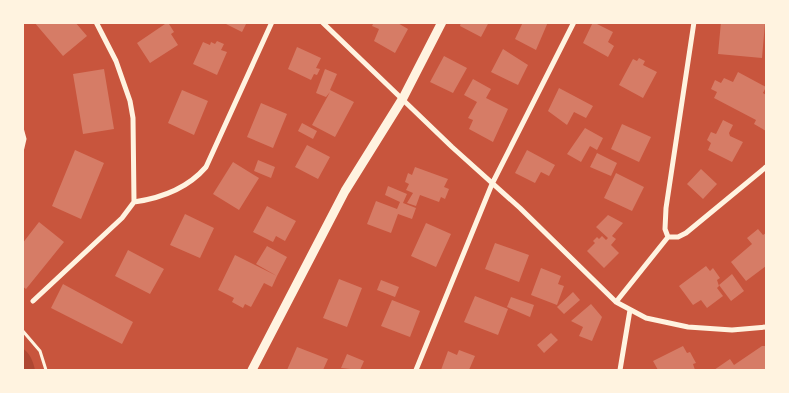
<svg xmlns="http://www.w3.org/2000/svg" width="789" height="393" viewBox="0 0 789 393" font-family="'Titillium Web',sans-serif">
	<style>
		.green { fill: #ae4732 }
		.building { fill: #d67c66 }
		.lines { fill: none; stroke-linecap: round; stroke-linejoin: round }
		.path { stroke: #fff3e0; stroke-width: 3 }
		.minor { stroke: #fff3e0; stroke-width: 5 }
		.tertiary { stroke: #fff3e0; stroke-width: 9 }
	</style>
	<rect width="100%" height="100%" fill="#c8553d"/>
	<path class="green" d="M22 348C30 353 33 361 35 370H23Z"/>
	<path class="building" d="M34 22H75L87 36 63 56Z
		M222 22H247L242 32Z
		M374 22H396L408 29 395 53 374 41 379 29 372 26Z
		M461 22H489L481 37 460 26Z
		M523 22H548L536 50 515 39Z
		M593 22 613 32 608 42 614 46 608 57 583 43Z
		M721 22 765 23 762 58 718 54Z
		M165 24H169L174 32 171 34 178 45 150 63 137 43Z
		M217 41 224 44 221 50 227 52 217 75 193 64 203 42 210 45 211 42 215 44Z
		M297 47 321 58 316 68 320 69 317 75 314 74 311 80 288 69Z
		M503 49 528 65 518 85 491 72Z
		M444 56 467 68 453 93 430 82Z
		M639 58 645 61 643 65 657 72 643 98 619 85 633 59 637 61Z
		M104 69 114 129 83 134 73 74Z
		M325 69 337 74 330 90 354 102 335 137 312 125 330 92 326 97 316 93Z
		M738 72 766 87 763 93 766 95V131L754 124 756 120 714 98 717 92 711 89 715 80 721 83 724 78 733 82Z
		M473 79 491 89 486 98 508 109 493 142 469 129 473 120 468 118 477 102 464 95Z
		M559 88 593 106 586 118 574 112 567 125 548 111Z
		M182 90 208 101 194 135 168 123Z
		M261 103 287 114 273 148 247 137Z
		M723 120 733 125 729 133 730 136 743 142 732 162 708 150 711 143 707 140 711 132 716 134Z
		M302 123 317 131 313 139 298 131Z
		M622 124 651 137 639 162 611 149Z
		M585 128 603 138 597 150 590 146 581 162 567 154Z
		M307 145 330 157 318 179 295 167Z
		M75 150 104 163 81 219 52 206Z
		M527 150 555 165 549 176 541 172 535 183 515 173Z
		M597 153 617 163 611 176 590 167Z
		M258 160 275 167 271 178 254 171Z
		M233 162 259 178 239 210 213 194Z
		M415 167 448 179 444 187 449 189 445 199 441 197 439 202 420 195 416 206 407 203 413 193 406 190 409 184 405 182 408 173 412 175Z
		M701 169 717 184 703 199 687 184Z
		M616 173 644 187 632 211 604 198Z
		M388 186 407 194 403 203 416 208 412 219 398 214 391 233 367 224 376 201 397 209 400 202 385 195Z
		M267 206 296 221 285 241 276 236 273 242 253 232Z
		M185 214 214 228 200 258 170 245Z
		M608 215 623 223 612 236 616 239 611 245 619 253 604 268 587 251 595 243 593 241 597 237 599 239 602 236 606 240 608 238 596 227Z
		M39 222 64 242 26 289 22 286V244Z
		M426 223 451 234 436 267 411 256Z
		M758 229 763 235 766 233V266L746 281 731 262 752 244 747 238Z
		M495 243 529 255 519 282 485 269Z
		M267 246 287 257 277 276 256 264Z
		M128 250 164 269 150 294 115 276Z
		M235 255 277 276 272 287 264 283 251 307 245 304 243 308 232 302 234 298 218 290Z
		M706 266 710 271 713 268 720 278 717 280 719 286 717 288 723 296 707 308 701 300 693 305 679 286Z
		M541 268 561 276 558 284 564 286 557 305 531 295Z
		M732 274 744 291 731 301 719 285Z
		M339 279 362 288 347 327 323 318Z
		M381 280 399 287 395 297 377 290Z
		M63 284 133 322 122 344 51 308Z
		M573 292 580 300 564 314 557 307Z
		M475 296 508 309 498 335 464 322Z
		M511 297 534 305 530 317 507 307Z
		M392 300 420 311 410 337 381 326Z
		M591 304 602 317 592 341 579 336 583 327 571 321Z
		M551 333 558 340 544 353 537 345Z
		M683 346 687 353 690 352 696 363 693 364 695 370H658L653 361Z
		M762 346H766V370H714L730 359 734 365Z
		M297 347 328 359 323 370H287Z
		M459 350 475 356 469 370H441L448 351 457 355Z
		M347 354 364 361 360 370 341 368Z"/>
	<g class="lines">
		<path class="path" d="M22 128 25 139 22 152
			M22 330 40 351 46 370"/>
		<path class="minor" d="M322 22 452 147 520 208 616 302 646 318 688 327 732 330 766 327
			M134 202C162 198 187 189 206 167L272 22
			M668 237 665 229 666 208 694 22
			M33 301 122 218 134 202 133 118 130 101 116 61 96 22
			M616 302 668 237H678L686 233 766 167
			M416 370 492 184 574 22
			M620 370 630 310"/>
		<path class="tertiary" d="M252 370 345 191 403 98 442 22"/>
	</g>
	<rect width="789" height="393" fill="none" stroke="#fff3e0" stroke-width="48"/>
</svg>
